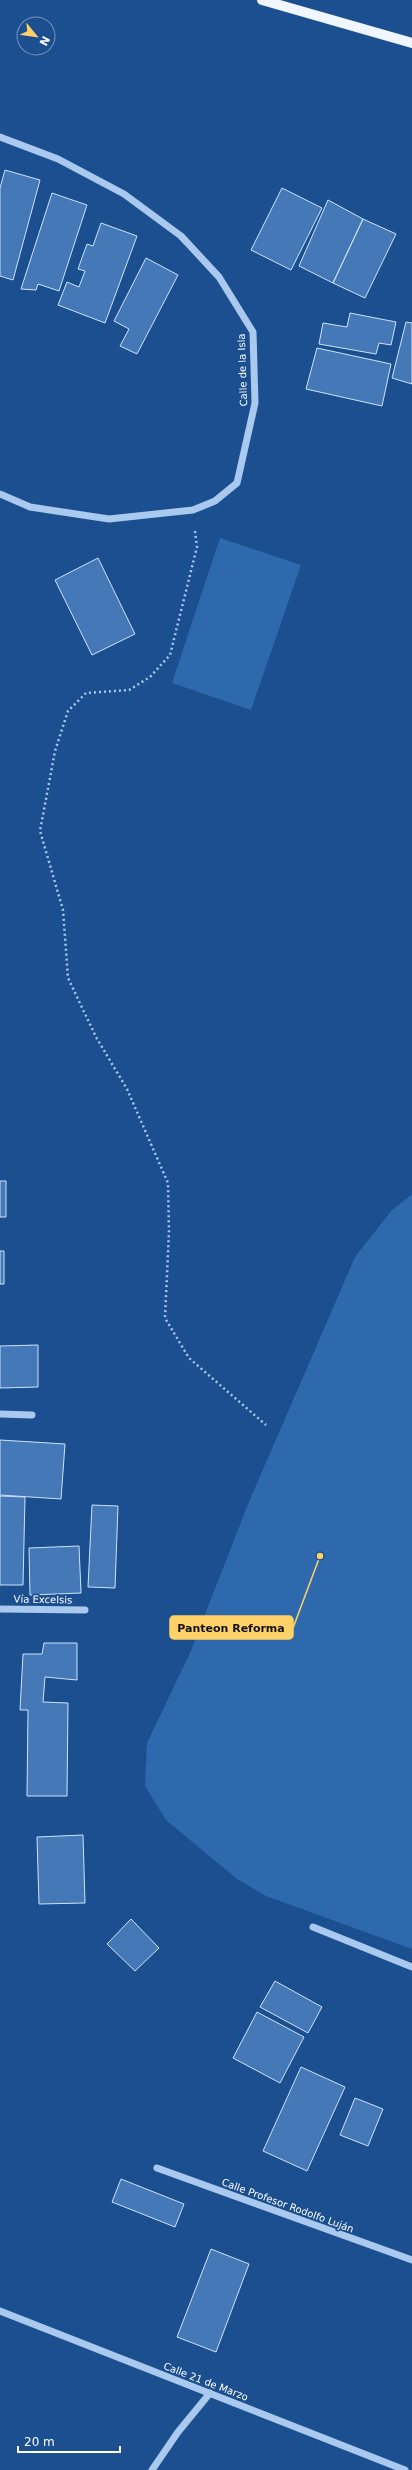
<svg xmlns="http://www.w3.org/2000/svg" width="412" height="2470" viewBox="0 0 412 2470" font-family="'DejaVu Sans',sans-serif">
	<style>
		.green { fill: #2e69ad }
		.building { fill: #4478b7; stroke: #cfe3fa }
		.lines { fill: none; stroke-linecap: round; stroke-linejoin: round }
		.path { stroke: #a9c9ee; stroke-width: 2.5; stroke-dasharray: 2 3; stroke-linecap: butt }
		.minor { stroke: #a9c9ee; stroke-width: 7 }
		.major { stroke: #f0f6ff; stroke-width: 10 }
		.labels { text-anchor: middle; stroke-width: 3.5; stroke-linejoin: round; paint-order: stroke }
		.street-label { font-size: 10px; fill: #fff; stroke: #1b4f8f }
		.leader { fill: none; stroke: #ffd166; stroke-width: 1.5 }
		.callout-dot { fill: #ffd166; stroke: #1b4f8f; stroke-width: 1.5 }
		.callout { fill: #ffd166; stroke: #ffd166; stroke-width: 1.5 }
		.callout-label { font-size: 11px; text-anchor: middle; font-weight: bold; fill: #111 }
	</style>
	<rect width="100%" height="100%" fill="#1b4f8f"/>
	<path class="green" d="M220 538 301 565 251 710 172 683Z
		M412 1194V1949L266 1896 237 1879 166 1820 145 1786 147 1743 190 1653 248 1504 355 1257 391 1211Z"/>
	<path class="building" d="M5 170 40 180 13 280 0 276V188Z
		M282 188 322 208 291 270 251 250Z
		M52 193 87 205 59 291 38 284 36 290 21 289Z
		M328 200 363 219 333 283 299 266Z
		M363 219 396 234 365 298 333 283Z
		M101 223 137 236 105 323 58 305 67 282 79 287 85 271 78 269 87 244 93 246Z
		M146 258 178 275 137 354 120 346 129 329 114 321Z
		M350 313 396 322 391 345 379 343 376 354 319 344 323 323 347 327Z
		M406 322 412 323V384L392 378Z
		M317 348 391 364 382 406 306 389Z
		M98 558 135 634 92 655 55 580Z
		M0 1181H6V1217H0Z
		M0 1251H4V1284H0Z
		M38 1345V1387L0 1388V1346Z
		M0 1440 65 1444 61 1499 0 1495Z
		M0 1496 25 1497 23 1585H0Z
		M92 1505 118 1506 115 1588 88 1587Z
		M79 1546 81 1593 30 1595 29 1548Z
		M44 1643H77V1680L45 1677 43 1702 68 1703 67 1796H27L28 1710H20L23 1654H42Z
		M83 1835 85 1903 39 1904 37 1837Z
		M131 1919 159 1948 135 1971 107 1944Z
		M275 1981 322 2007 308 2033 260 2007Z
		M257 2012 304 2037 280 2083 233 2058Z
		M301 2067 345 2087 307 2171 263 2151Z
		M355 2098 383 2109 368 2146 340 2135Z
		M121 2179 184 2204 175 2227 112 2202Z
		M211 2249 249 2264 216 2352 177 2337Z"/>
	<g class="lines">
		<path class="path" d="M195 531 197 547 170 655 150 677 129 690 86 693 68 711 55 751 40 831 63 910 68 978 96 1037 127 1089 168 1183 169 1231 165 1318 189 1358 266 1425"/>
		<path class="minor" d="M0 137 58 159 124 194 181 236 219 277 253 332 255 403 237 483 215 501 193 510 109 519 30 507 0 494
			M0 1414 32 1415
			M0 1609 85 1610
			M313 1927 412 1967
			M157 2168 412 2260
			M0 2311 405 2470
			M152 2470 178 2432 210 2393"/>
		<path class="major" d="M262 0 412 43"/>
	</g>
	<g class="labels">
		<g class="street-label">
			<text transform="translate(242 370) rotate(-92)" y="4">Calle de la Isla</text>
			<text transform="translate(43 1599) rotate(1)" y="4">Vía Excelsis</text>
			<text transform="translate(288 2205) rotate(20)" y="4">Calle Profesor Rodolfo Luján</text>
			<text transform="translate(206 2381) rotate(21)" y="4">Calle 21 de Marzo</text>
		</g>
	</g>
	<path class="leader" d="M320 1556L293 1628"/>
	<circle class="callout-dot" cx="320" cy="1556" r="4"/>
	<rect class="callout" x="170" y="1616" width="123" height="23" rx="4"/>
	<g class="callout-label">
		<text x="231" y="1632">Panteon Reforma</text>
	</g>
	<g transform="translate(36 36) rotate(119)"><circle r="19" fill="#1b4f8f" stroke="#7695bc"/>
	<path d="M0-3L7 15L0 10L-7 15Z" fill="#ffd166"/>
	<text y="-6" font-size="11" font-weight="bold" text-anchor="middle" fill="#ffffff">N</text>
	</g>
	<path d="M18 2446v6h102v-6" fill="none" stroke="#ffffff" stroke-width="2"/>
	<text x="24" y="2446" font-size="12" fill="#ffffff" stroke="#1b4f8f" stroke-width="3" paint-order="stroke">20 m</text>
</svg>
